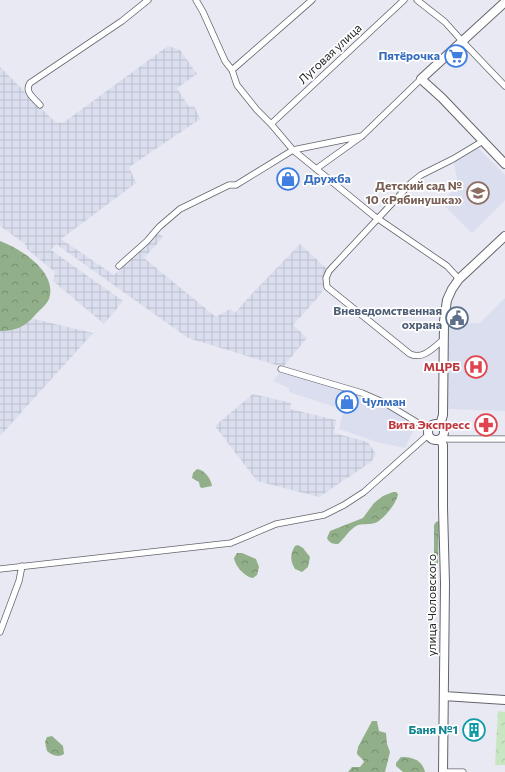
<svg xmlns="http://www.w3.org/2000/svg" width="505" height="772" viewBox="0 0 505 772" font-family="Commissioner,sans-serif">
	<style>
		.built { fill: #dbdeee }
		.industrial { fill: url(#industrial-grid) }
		.forest { fill: url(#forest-crowns) }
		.park { fill: url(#park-crowns) }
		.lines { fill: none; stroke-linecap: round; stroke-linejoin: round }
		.street-casing { stroke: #63656c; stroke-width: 7 }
		.secondary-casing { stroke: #63656c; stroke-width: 10 }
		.street { stroke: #fff; stroke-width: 5.5 }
		.secondary { stroke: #fff; stroke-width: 8 }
		.labels { text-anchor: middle; stroke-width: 3.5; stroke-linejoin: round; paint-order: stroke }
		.street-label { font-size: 12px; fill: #26272a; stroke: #fff }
		.shop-label { font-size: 12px; font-weight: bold; fill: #366cbe; stroke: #fff; text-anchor: start }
		.education-label { font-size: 12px; font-weight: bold; fill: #785e54; stroke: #fff; text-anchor: end }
		.service-label { font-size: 12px; font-weight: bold; fill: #4e5e75; stroke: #fff; text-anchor: end }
		.health-label { font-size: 12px; font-weight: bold; fill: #be3a42; stroke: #fff; text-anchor: end }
		.culture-label { font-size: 12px; font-weight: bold; fill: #0d838f; stroke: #fff; text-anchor: end }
	</style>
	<defs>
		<pattern id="industrial-grid" width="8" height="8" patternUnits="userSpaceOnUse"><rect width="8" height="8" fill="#dbdeee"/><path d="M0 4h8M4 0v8" fill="none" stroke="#bcbecc"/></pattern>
		<pattern id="forest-crowns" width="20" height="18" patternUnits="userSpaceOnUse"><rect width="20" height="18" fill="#91b089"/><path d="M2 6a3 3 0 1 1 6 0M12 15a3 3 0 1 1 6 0" fill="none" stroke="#768f70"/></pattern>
		<pattern id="park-crowns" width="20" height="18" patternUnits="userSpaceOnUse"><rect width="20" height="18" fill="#c9e6c2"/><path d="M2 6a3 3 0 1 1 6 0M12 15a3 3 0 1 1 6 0" fill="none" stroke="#acc5a7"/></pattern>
	</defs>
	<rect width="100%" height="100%" fill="#e8e9f2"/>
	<path class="built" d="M478 148 505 175V200L472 233 441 202 458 186 454 161Z
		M505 298V411L448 409V325L454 323H480Z
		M280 372 353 394 393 411 416 425 405 448 377 442 339 429 344 410 289 392V388L273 381Z"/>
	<path class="industrial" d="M168 46 180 50 197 74 177 88 189 107 194 106 200 119 129 167 136 183 61 239 114 275 158 233 163 237 144 258 216 317 230 309 235 313 247 299 300 244 328 270 321 294 293 325 307 338 283 367 188 338 56 244 51 250 123 301 104 324 53 281 55 272 27 249 25 244 0 226V67L55 122 63 123Z
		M0 311 93 333 0 436Z
		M253 394 291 403 290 409 336 420 334 433 368 442 376 454 371 462 319 497 257 481 215 426Z"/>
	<path class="forest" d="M0 241C21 249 58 272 49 299 47 304 41 309 37 313 26 326 17 331 0 331Z
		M197 469C205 470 211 479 212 486L202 488 200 487 199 482 192 478 193 473Z
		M393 492H396L398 494C397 503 383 520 375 523 369 525 362 523 356 526 349 530 345 538 338 544 333 544 329 543 327 538L330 531 363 518 374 503 383 496Z
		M439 521 438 564 436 567 434 564V525L436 522Z
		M298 545 303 548 310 557 308 567 302 572 295 569C290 561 290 554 295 546Z
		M237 553H242L256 559 259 567 257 575 253 578C245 577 235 566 234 558Z
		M372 721H377L379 731 386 733 387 744 390 752 385 772H348L352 767H360L364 762 363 760 357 754 358 747Z
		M52 736 63 746 64 754C58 758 52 755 47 751L45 742 47 737Z
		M401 757C413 757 422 760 425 772H403L396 766V763Z"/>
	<path class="park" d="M498 711 505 712V765H495Z"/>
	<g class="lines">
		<g class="street-casing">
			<path id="street" d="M196 0 203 12 225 61 232 70 237 85 257 110 271 124 293 150 374 216 447 266 459 279
				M417 0 445 22 462 41 505 86
				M232 70 312 0
				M40 105C34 98 24 92 30 83L122 21 148 0
				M271 124 404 0
				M316 169 362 136 421 79
				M119 266 147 241 159 227 180 209 229 185H236L293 150 362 136
				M443 340C433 348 423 360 410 354L327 287 326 278 329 271 411 183 421 175 453 159 483 141
				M281 369 362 393 385 403 428 429
				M443 437 447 439H505
				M0 569 231 543 276 524 324 515 344 505 364 492 428 435
				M0 632 19 581 22 566
				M443 772H463"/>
		</g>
		<g class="secondary-casing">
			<path id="secondary" d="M505 2 421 79 442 98 505 164
				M428 432a8 8 0 1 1 16 0a8 8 0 1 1-16 0Z
				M440 425 443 415 444 321 447 300 452 289 459 279 505 236
				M440 439 443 445V508L445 583 443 772
				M444 696 505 700"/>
		</g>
		<use href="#street" class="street"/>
		<use href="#secondary" class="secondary"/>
	</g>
	<defs>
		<g id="supermarket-ring" transform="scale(1.15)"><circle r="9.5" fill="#fff" stroke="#3f7fe0" stroke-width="1.5"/><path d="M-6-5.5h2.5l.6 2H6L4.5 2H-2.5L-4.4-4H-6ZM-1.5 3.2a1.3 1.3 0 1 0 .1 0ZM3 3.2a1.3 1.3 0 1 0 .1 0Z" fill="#3f7fe0"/></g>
		<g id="shop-ring" transform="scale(1.15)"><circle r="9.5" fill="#fff" stroke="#3f7fe0" stroke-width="1.5"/><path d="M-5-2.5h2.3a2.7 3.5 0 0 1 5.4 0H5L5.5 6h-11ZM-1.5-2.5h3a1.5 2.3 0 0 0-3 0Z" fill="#3f7fe0"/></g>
		<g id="school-ring" transform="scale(1.15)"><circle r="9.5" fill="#fff" stroke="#8d6e63" stroke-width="1.5"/><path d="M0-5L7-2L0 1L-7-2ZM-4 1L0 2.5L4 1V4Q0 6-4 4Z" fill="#8d6e63"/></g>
		<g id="civic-ring" transform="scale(1.15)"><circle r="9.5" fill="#fff" stroke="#5c6f8a" stroke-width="1.5"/><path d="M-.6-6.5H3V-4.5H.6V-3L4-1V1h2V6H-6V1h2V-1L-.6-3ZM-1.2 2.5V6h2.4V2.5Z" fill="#5c6f8a"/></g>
		<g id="hospital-ring" transform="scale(1.15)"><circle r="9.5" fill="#fff" stroke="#e0444e" stroke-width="1.5"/><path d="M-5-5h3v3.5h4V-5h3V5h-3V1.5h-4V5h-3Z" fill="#e0444e"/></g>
		<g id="pharmacy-ring" transform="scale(1.15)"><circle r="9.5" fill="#fff" stroke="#e0444e" stroke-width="1.5"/><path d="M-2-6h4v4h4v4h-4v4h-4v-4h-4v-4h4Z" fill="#e0444e"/></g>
		<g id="building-ring" transform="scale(1.15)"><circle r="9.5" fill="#fff" stroke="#0f9aa8" stroke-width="1.5"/><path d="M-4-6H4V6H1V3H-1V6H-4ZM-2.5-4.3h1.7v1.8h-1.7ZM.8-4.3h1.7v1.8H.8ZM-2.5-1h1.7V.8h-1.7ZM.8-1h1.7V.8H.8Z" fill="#0f9aa8"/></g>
	</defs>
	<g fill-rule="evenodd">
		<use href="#supermarket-ring" x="456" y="56"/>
		<use href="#shop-ring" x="288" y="179"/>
		<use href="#school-ring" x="478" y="193"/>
		<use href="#civic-ring" x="457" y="318"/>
		<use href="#hospital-ring" x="476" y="367"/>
		<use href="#shop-ring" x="347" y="402"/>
		<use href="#pharmacy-ring" x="486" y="425"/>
		<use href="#building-ring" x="474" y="730"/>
	</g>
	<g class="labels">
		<g class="street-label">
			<text transform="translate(330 54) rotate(-43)" y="4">Луговая улица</text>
			<text transform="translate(432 605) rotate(-90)" y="4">улица Чоловского</text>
		</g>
		<g class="shop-label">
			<text x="440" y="60" text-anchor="end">Пятёрочка</text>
			<text x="304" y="183">Дружба</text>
			<text x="362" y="406">Чулман</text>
		</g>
		<g class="education-label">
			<text x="462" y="190">Детский сад №<tspan x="462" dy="14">10 «Рябинушка»</tspan></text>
		</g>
		<g class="service-label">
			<text x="442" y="315">Вневедомственная<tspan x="442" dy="14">охрана</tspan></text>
		</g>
		<g class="health-label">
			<text x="460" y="371">МЦРБ</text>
			<text x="470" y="429">Вита Экспресс</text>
		</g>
		<g class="culture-label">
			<text x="458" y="734">Баня №1</text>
		</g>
	</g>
</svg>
